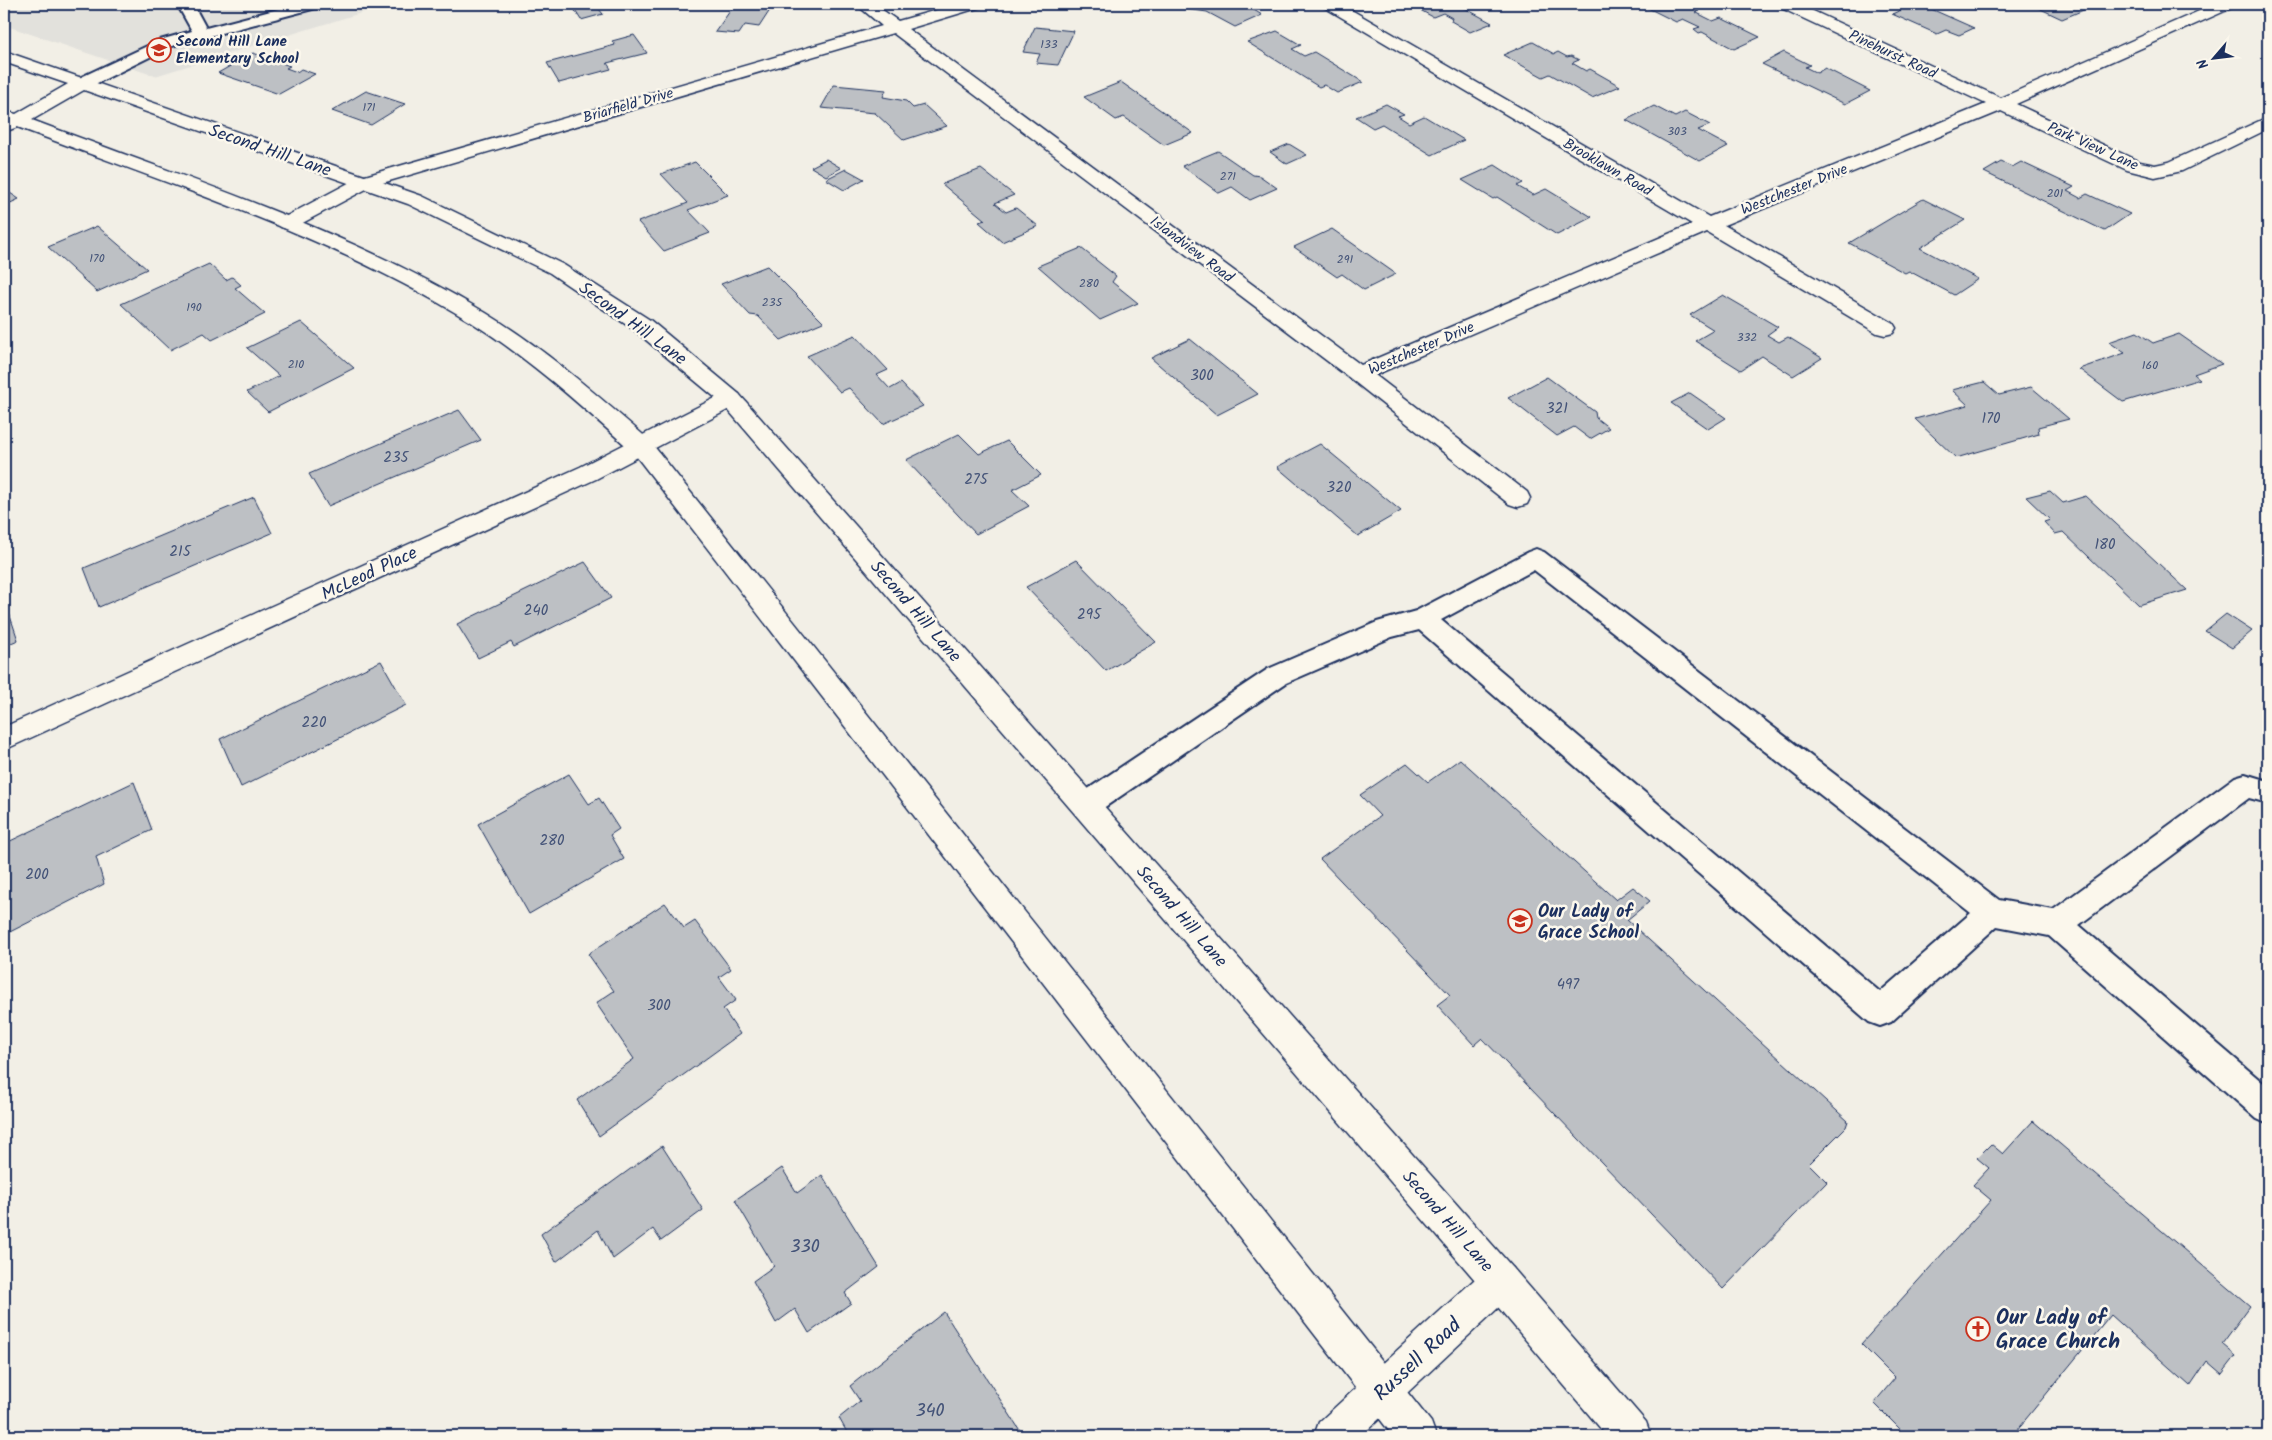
<svg xmlns="http://www.w3.org/2000/svg" width="2272" height="1440" viewBox="0 0 2272 1440" font-family="Kalam,sans-serif">
	<style>
		.built { fill: #e2e1dc }
		.building { fill: #bdc0c4; stroke: #1b2f5e }
		.lines { fill: none; stroke-linecap: round; stroke-linejoin: round }
		.lane-casing { stroke: #1b2f5e; stroke-width: 4 }
		.street-casing { stroke: #1b2f5e; stroke-width: 3 }
		.secondary-casing { stroke: #1b2f5e; stroke-width: 3 }
		.lane { fill: #fbf7ec; fill-rule: evenodd }
		.street { fill: #fbf7ec; fill-rule: evenodd }
		.secondary { fill: #fbf7ec; fill-rule: evenodd }
		.labels { text-anchor: middle; stroke-width: 5; stroke-linejoin: round; paint-order: stroke }
		.far-number-label { font-size: 12px; fill: #445378 }
		.far-poi-label { font-size: 15px; font-weight: bold; fill: #1b2f5e; stroke: #fbf7ec; text-anchor: start }
		.far-street-label { font-size: 15px; fill: #1b2f5e; stroke: #fbf7ec }
		.number-label { font-size: 15px; fill: #445378 }
		.street-label { font-size: 18px; fill: #1b2f5e; stroke: #fbf7ec }
		.poi-label { font-size: 18px; font-weight: bold; fill: #1b2f5e; stroke: #fbf7ec; text-anchor: start }
		.near-number-label { font-size: 18px; fill: #445378 }
		.near-poi-label { font-size: 21px; font-weight: bold; fill: #1b2f5e; stroke: #fbf7ec; text-anchor: start }
		.near-street-label { font-size: 21px; fill: #1b2f5e; stroke: #fbf7ec }
	</style>
	<rect width="100%" height="100%" fill="#f2efe6"/>
	<filter id="ink" filterUnits="userSpaceOnUse"><feTurbulence type="fractalNoise" baseFrequency=".02" numOctaves="2"/><feDisplacementMap in="SourceGraphic" scale="10" xChannelSelector="R" yChannelSelector="G"/><feConvolveMatrix kernelMatrix="1 2 1 2 8 2 1 2 1" color-interpolation-filters="sRGB"/></filter>
	<g filter="url(#ink)">
		<path class="built" d="M4 4H390L155 76 4 25Z"/>
		<path class="building" d="M595 4 603 14 581 20 574 9Z
			M735 4H774L759 27 745 25 739 34 715 32Z
			M1160 4H1244L1262 15 1235 27 1207 12 1159 5Z
			M1409 4H1462L1459 5 1492 23 1470 32 1451 21 1452 18 1443 13 1433 17Z
			M1659 4H1684L1699 11 1695 12 1713 21 1721 18 1760 37 1734 49 1702 32 1699 33 1694 29 1700 27 1683 19 1676 22 1648 8Z
			M1914 4H1920L1974 28 1959 35 1946 30 1937 34 1892 14Z
			M2030 4H2088L2093 6 2062 19Z
			M1035 27 1074 31 1058 65 1036 63 1040 54 1023 52Z
			M1277 31 1301 45 1292 49 1304 56 1314 52 1363 82 1337 93 1324 85 1319 87 1247 42Z
			M634 35 647 53 607 63 611 69 559 83 547 63 615 45 612 41Z
			M1533 42 1554 54 1558 52 1567 57 1571 56 1579 60 1572 63 1586 71 1590 69 1620 86 1592 98 1550 74 1543 77 1503 55Z
			M1784 52 1810 65 1805 67 1817 73 1825 68 1870 91 1845 104 1762 64Z
			M253 53 290 66 286 68 297 72 301 69 315 74 279 94 218 73Z
			M1121 82 1193 133 1164 145 1124 117 1116 120 1084 97Z
			M834 85 886 90 883 97 906 101 913 108 924 105 947 126 904 140 875 113 821 108Z
			M366 91 405 104 371 125 332 111Z
			M1386 104 1404 114 1398 116 1409 123 1424 116 1464 140 1432 155 1382 124 1373 128 1356 117Z
			M1654 106 1675 117 1685 112 1710 125 1698 130 1728 146 1700 161 1626 120Z
			M1289 144 1307 155 1287 164 1270 152Z
			M1218 151 1253 175 1260 176 1277 188 1250 200 1232 187 1219 193 1182 166Z
			M826 159 841 168 826 176 811 167Z
			M695 162 728 195 688 210 710 233 664 251 638 222 688 203 661 174Z
			M2001 162 2012 167 2021 162 2074 187 2067 191 2080 198 2087 194 2130 214 2105 231 1984 172Z
			M1495 165 1523 183 1517 186 1533 195 1546 189 1592 217 1557 235 1497 197 1493 199 1462 180Z
			M846 169 864 179 844 190 826 179Z
			M981 169 1014 195 995 203 1006 212 1016 208 1038 226 1002 242 979 222 985 220 942 184Z
			M4 189 19 199 4 206Z
			M1923 199 1965 220 1920 248 1978 279 1954 295 1909 271 1905 273 1849 243Z
			M97 226 147 269 97 292 48 247Z
			M1332 229 1396 274 1364 290 1342 274 1337 277 1294 247Z
			M1081 248 1116 276 1112 282 1138 303 1100 320 1038 266Z
			M209 264 226 280 232 277 241 285 235 288 265 314 212 340 204 333 170 350 121 304Z
			M767 266 823 322 781 340 758 316 750 315 721 284Z
			M1723 295 1778 327 1767 335 1779 342 1788 337 1822 358 1793 376 1762 356 1741 370 1695 341 1714 330 1690 315Z
			M301 322 354 368 268 412 247 392 279 376 247 348Z
			M2137 332 2153 343 2179 334 2222 364 2194 374 2200 379 2123 402 2079 369 2125 353 2109 342Z
			M855 335 888 370 877 375 890 389 901 383 923 406 883 424 849 388 840 392 807 356Z
			M1190 339 1258 394 1217 415 1151 358Z
			M1547 377 1595 412 1596 418 1609 428 1590 439 1574 427 1557 436 1508 398Z
			M1984 382 1999 395 2031 387 2069 419 2038 427 2039 434 1956 458 1915 419 1968 405 1952 390Z
			M1690 393 1726 418 1708 429 1671 403Z
			M459 410 481 440 328 506 309 474Z
			M959 434 979 454 1007 441 1041 475 1012 490 1029 506 976 534 906 460Z
			M1320 444 1401 511 1358 536 1277 467Z
			M2050 491 2063 503 2086 496 2187 590 2139 605 2063 532 2055 534 2044 522 2050 520 2026 497Z
			M254 497 272 533 99 607 84 568Z
			M1076 560 1156 642 1106 671 1026 587Z
			M585 562 611 598 514 647 511 642 478 658 457 624Z
			M4 598 18 640 4 646Z
			M2226 614 2252 631 2232 648 2205 631Z
			M381 661 406 705 241 787 220 739Z
			M1460 759 1616 900 1633 887 1650 901 1627 920 1848 1121 1846 1127 1809 1164 1827 1182 1723 1289 1482 1038 1474 1045 1437 1005 1450 995 1320 859 1380 816 1360 795 1407 763 1428 782Z
			M569 774 589 804 599 798 619 829 610 835 624 859 529 914 478 824Z
			M134 782 152 830 96 857 104 884 4 935V844Z
			M665 903 684 928 695 921 731 969 719 977 736 1000 723 1009 740 1034 599 1136 577 1100 634 1059 596 1003 614 991 588 954Z
			M2033 1121 2250 1306 2222 1344 2236 1356 2222 1374 2207 1361 2190 1386 2111 1315 2012 1436H1907L1874 1403 1895 1378 1861 1344 1991 1200 1973 1185 1989 1168 1977 1158 1991 1144 2003 1154Z
			M662 1146 703 1210 661 1241 653 1229 613 1259 598 1230 556 1262 541 1234Z
			M782 1168 797 1193 822 1175 879 1267 845 1293 851 1303 809 1333 795 1309 776 1323 753 1281 774 1266 735 1200Z
			M944 1312 1021 1432 1016 1436H849L839 1418 860 1401 850 1386Z"/>
		<g class="lines">
			<g class="lane-casing">
				<path id="lane" d="M177 4H193L206 28 297 4H322L320 7 172 46 89 87H77L75 83 77 79 160 40 192 31Z
					M1536 549 1544 552 1999 900 2053 910 2235 777 2245 774 2268 781V803L2249 798 2079 925 2268 1087V1124L2257 1119 2049 936 1997 926 1891 1022 1880 1026 1869 1022 1419 630 1392 637 1286 683 1096 813 1086 817 1076 813 1072 805 1076 797 1268 669 1377 622 1416 611 1528 552ZM1534 570 1971 913 1880 992 1441 620Z"/>
			</g>
			<g class="street-casing">
				<path id="street" d="M856 4H874L898 21 958 4H983L981 7 908 29 1361 365 1692 224 1324 7 1322 4H1341L1709 217 1986 104 1779 7 1777 4H1798L2001 98 2215 4H2236L2234 7 2016 104 2140 162 2155 165 2169 162 2268 117V129L2182 171 2155 177 2127 170 2001 111 1724 225 1893 323 1896 328 1893 333 1885 335 1877 333 1707 232 1375 375 1527 492 1530 498 1527 504 1518 507 1509 504 1351 379 893 33 372 186 295 227 288 229 281 227 278 223 281 219 358 178 882 26Z
					M17 116 23 117 26 121 23 125 4 132V120Z
					M731 392 739 394 742 399 739 404 596 479 4 750V727L580 467 723 394Z
					M1500 1263 1513 1268 1518 1281 1513 1294 1361 1436H1314L1319 1422 1487 1268Z"/>
			</g>
			<g class="secondary-casing">
				<path id="secondary" d="M4 51 422 196 564 265 650 320 739 394 1513 1268 1646 1422 1651 1436H1607L1487 1294 723 404 634 330 550 273 408 204 84 90 32 120C185 178 344 228 486 313 545 349 597 395 649 440L1431 1422 1436 1436H1393L633 452C581 406 530 359 471 322 326 233 162 182 4 122V111L16 114 68 84 4 62Z"/>
			</g>
			<use href="#lane" class="lane"/>
			<use href="#street" class="street"/>
			<use href="#secondary" class="secondary"/>
		</g>
	</g>
	<defs>
		<g id="school-ring" transform="scale(1.25)"><circle r="9.5" fill="#fbf7ec" stroke="#c8321e" stroke-width="1.5"/><path d="M0-5L7-2L0 1L-7-2ZM-4 1L0 2.5L4 1V4Q0 6-4 4Z" fill="#c8321e"/></g>
		<g id="church-ring" transform="scale(1.25)"><circle r="9.5" fill="#fbf7ec" stroke="#c8321e" stroke-width="1.5"/><path d="M-1.2-6h2.4v3.5h3.3v2.4h-3.3V6h-2.4V-.1h-3.3v-2.4h3.3Z" fill="#c8321e"/></g>
	</defs>
	<g fill-rule="evenodd">
		<use href="#school-ring" x="159" y="50"/>
		<use href="#school-ring" x="1520" y="921"/>
		<use href="#church-ring" x="1978" y="1329"/>
	</g>
	<g class="labels">
		<g class="far-number-label">
			<text x="1049" y="48">133</text>
			<text x="369" y="111">171</text>
			<text x="1677" y="135">303</text>
			<text x="1228" y="180">271</text>
			<text x="2055" y="197">201</text>
			<text x="97" y="262">170</text>
			<text x="1345" y="263">291</text>
			<text x="1089" y="287">280</text>
			<text x="772" y="306">235</text>
			<text x="194" y="311">190</text>
			<text x="1747" y="341">332</text>
			<text x="296" y="368">210</text>
			<text x="2150" y="369">160</text>
		</g>
		<g class="far-poi-label">
			<text x="176" y="46">Second Hill Lane<tspan x="176" dy="17">Elementary School</tspan></text>
		</g>
		<g class="far-street-label">
			<text transform="translate(1893 54) rotate(25)" y="5">Pinehurst Road</text>
			<text transform="translate(628 105) rotate(-16)" y="5">Briarfield Drive</text>
			<text transform="translate(2093 146) rotate(24)" y="5">Park View Lane</text>
			<text transform="translate(1608 167) rotate(30)" y="5">Brooklawn Road</text>
			<text transform="translate(1794 189) rotate(-22)" y="5">Westchester Drive</text>
			<text transform="translate(1192 249) rotate(37)" y="5">Islandview Road</text>
			<text transform="translate(1421 348) rotate(-23)" y="5">Westchester Drive</text>
		</g>
		<g class="number-label">
			<text x="1202" y="380">300</text>
			<text x="1557" y="413">321</text>
			<text x="1991" y="423">170</text>
			<text x="396" y="462">235</text>
			<text x="976" y="484">275</text>
			<text x="1339" y="492">320</text>
			<text x="2105" y="549">180</text>
			<text x="180" y="556">215</text>
			<text x="536" y="615">240</text>
			<text x="1089" y="619">295</text>
			<text x="314" y="727">220</text>
			<text x="552" y="845">280</text>
			<text x="37" y="879">200</text>
			<text x="1568" y="989">497</text>
			<text x="659" y="1010">300</text>
		</g>
		<g class="street-label">
			<text transform="translate(270 150) rotate(19)" y="6">Second Hill Lane</text>
			<text transform="translate(633 323) rotate(36)" y="6">Second Hill Lane</text>
			<text transform="translate(369 573) rotate(-25)" y="6">McLeod Place</text>
			<text transform="translate(916 611) rotate(49)" y="6">Second Hill Lane</text>
			<text transform="translate(1182 916) rotate(49)" y="6">Second Hill Lane</text>
			<text transform="translate(1448 1221) rotate(49)" y="6">Second Hill Lane</text>
		</g>
		<g class="poi-label">
			<text x="1538" y="917">Our Lady of<tspan x="1538" dy="21">Grace School</tspan></text>
		</g>
		<g class="near-number-label">
			<text x="805" y="1252">330</text>
			<text x="930" y="1416">340</text>
		</g>
		<g class="near-poi-label">
			<text x="1996" y="1324">Our Lady of<tspan x="1996" dy="24">Grace Church</tspan></text>
		</g>
		<g class="near-street-label">
			<text transform="translate(1417 1359) rotate(-43)" y="7">Russell Road</text>
		</g>
	</g>
	<rect width="2272" height="1440" fill="none" stroke="#fbf7ec" stroke-width="20"/>
	<rect x="10" y="10" width="2252" height="1420" fill="none" stroke="#1b2f5e" stroke-width="2" filter="url(#ink)"/>
	<g transform="translate(2214 58) rotate(242)" stroke="#fbf7ec" stroke-width="4" paint-order="stroke">
	<path d="M0-4L9 19L0 12L-9 19Z" fill="#1b2f5e"/>
	<text y="-8" font-size="14" font-weight="bold" text-anchor="middle" fill="#1b2f5e">N</text>
	</g>
</svg>
